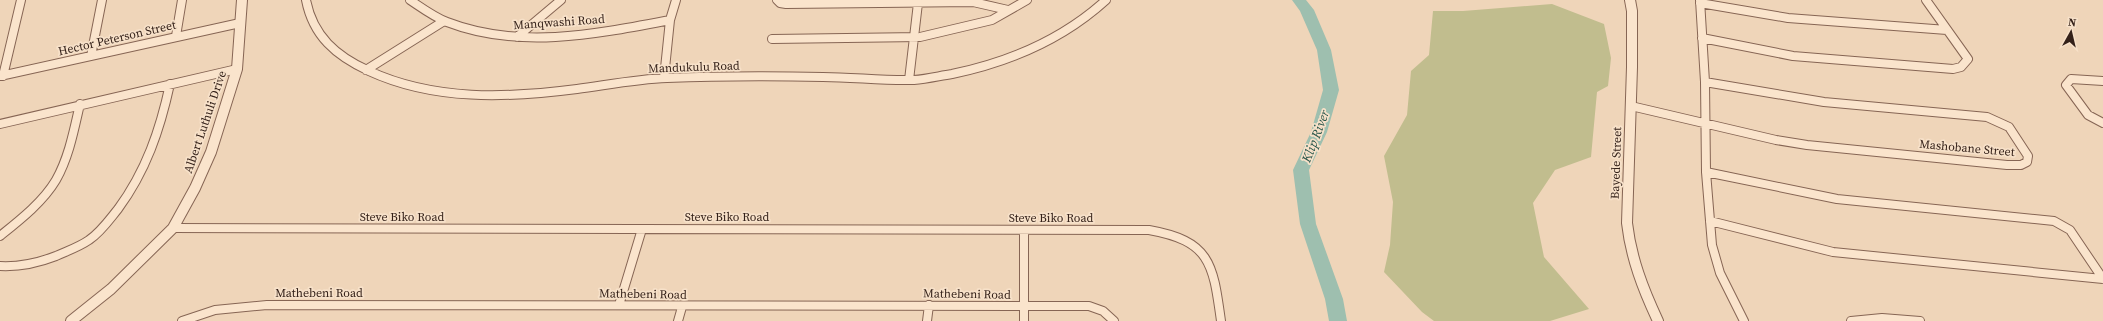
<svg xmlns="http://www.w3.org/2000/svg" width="2103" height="321" viewBox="0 0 2103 321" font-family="'Source Serif 4',serif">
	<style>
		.cemetery { fill: #c1bd8e }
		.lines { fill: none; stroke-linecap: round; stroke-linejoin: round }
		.river { fill: #9ebfaf; fill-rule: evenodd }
		.minor-casing { stroke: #866554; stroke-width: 10 }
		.tertiary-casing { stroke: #866554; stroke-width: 12 }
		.minor { stroke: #fae4cc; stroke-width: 8 }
		.tertiary { stroke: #fae4cc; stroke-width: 10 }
		.labels { text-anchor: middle; stroke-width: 3.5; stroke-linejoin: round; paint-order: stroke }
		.street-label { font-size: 12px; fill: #342119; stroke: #f7e1c9 }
		.water-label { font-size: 13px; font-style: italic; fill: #28554a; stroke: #f7e1c9 }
	</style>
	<rect width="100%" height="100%" fill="#efd5b9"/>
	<path class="cemetery" d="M1552 4 1604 24 1611 58 1608 86 1597 92 1591 157 1555 170 1533 203 1544 257 1589 309 1550 321H1434L1422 312 1384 272 1390 245 1393 202 1384 156 1407 115 1411 71 1429 55 1433 11H1463Z"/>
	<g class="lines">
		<path class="river" d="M1292 0H1306L1314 10 1331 50 1339 90 1327 132 1309 170 1316 224 1343 299 1347 321H1329L1325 299 1300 224 1293 170 1311 132 1323 90 1317 50 1300 11Z"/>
		<g class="minor-casing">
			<path id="minor" d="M306 0C313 36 336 56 369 71 434 101 507 98 577 89 607 85 637 79 667 78 719 76 771 76 823 77 853 77 883 81 914 80 927 79 939 76 952 74 1010 62 1062 40 1106 0
				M410 0C422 8 434 17 447 22 519 50 597 34 670 20
				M777 0 780 3 786 4 973 2 1008 10
				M1700 0 1705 82 1706 172 1712 245 1720 273 1744 321
				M1700 3 1788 18 1947 30
				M176 36 182 0
				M517 37 561 0
				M1702 38 1793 56 1953 69 1961 67 1968 59 1926 0
				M772 39 920 37 992 20 1027 0
				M91 56 102 0
				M366 70 444 21
				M0 76 240 23
				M3 76 21 0
				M664 78 670 20 676 0
				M909 80 918 3
				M2103 81 2071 79 2066 85 2088 115 2103 123
				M1631 106 1776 140 1807 145 2007 165H2021L2027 162 2028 156 2009 127 1987 117 1824 102 1705 82
				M0 124 237 69
				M1706 172 1837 199 2054 221 2070 230 2103 279
				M1710 221 1833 252 2103 279
				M173 228 1149 230C1211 241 1213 264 1221 321
				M1024 230V321
				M0 236C20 220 43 202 56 180 69 157 74 130 80 104
				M0 266C20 267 38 263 56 256 67 251 79 247 89 240 101 232 109 220 118 209 146 171 160 130 170 84
				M619 305 642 229
				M182 321 215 310 267 305 1089 306 1103 311 1114 321
				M678 321 682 307
				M927 321 929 305
				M1851 321 1882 318 1920 321"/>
		</g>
		<g class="tertiary-casing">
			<path id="tertiary" d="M1630 0 1632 11V67L1627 223C1631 258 1643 289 1658 321
				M71 321 111 289 173 228 195 188 211 152 237 69 242 0"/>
		</g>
		<use href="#minor" class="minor"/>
		<use href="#tertiary" class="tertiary"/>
	</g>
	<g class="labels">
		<g class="street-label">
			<text transform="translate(559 22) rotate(-4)" y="4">Manqwashi Road</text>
			<text transform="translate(117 38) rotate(-13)" y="4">Hector Peterson Street</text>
			<text transform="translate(694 67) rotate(-2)" y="4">Mandukulu Road</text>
			<text transform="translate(205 122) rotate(-71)" y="4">Albert Luthuli Drive</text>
			<text transform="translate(1967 148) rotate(5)" y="4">Mashobane Street</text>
			<text transform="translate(1616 163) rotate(-88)" y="4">Bayede Street</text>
			<text x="402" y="221">Steve Biko Road</text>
			<text x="727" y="221">Steve Biko Road</text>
			<text x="1051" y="222">Steve Biko Road</text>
			<text x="319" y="297">Mathebeni Road</text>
			<text transform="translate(643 294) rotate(1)" y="4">Mathebeni Road</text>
			<text transform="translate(967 294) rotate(1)" y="4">Mathebeni Road</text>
		</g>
		<g class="water-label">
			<text transform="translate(1315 136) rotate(-69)" y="5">Klip River</text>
		</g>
	</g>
	<g transform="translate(2071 32) rotate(8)" stroke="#f7e1c9" stroke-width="3" paint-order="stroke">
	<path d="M0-3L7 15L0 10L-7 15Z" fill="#342119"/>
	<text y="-6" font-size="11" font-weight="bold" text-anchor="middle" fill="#342119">N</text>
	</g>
</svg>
